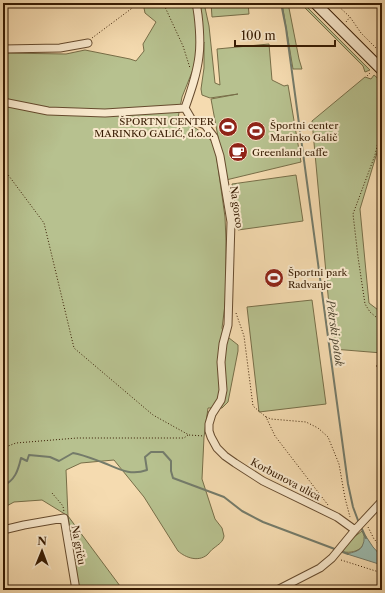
<svg xmlns="http://www.w3.org/2000/svg" width="385" height="593" viewBox="0 0 385 593" font-family="'Libre Caslon Text',serif">
	<style>
		.green { fill: #b7c18f; stroke: #776e48 }
		.water { fill: #9cbbaf; stroke: #747b6a }
		.lines { fill: none; stroke-linecap: round; stroke-linejoin: round }
		.stream { stroke: #747b6a; stroke-width: 2 }
		.street-casing { stroke: #664b2e; stroke-width: 9 }
		.secondary-casing { stroke: #371b02; stroke-width: 12 }
		.path { stroke: #371b02; stroke-width: 1; stroke-dasharray: 1 2; stroke-linecap: butt }
		.street { stroke: #f8e8cc; stroke-width: 7 }
		.secondary { stroke: #f8e8cc; stroke-width: 10 }
		.labels { text-anchor: middle; stroke-width: 4; stroke-linejoin: round; paint-order: stroke }
		.poi-label { font-size: 10px; fill: #371b02; stroke: #f8e8cc; text-anchor: start }
		.street-label { font-size: 10px; fill: #371b02; stroke: #f8e8cc }
		.water-label { font-size: 11px; font-style: italic; fill: #554b36; stroke: #f8e8cc }
	</style>
	<rect width="100%" height="100%" fill="#f5dbb0"/>
	<filter id="stains"><feTurbulence type="fractalNoise" baseFrequency=".005" numOctaves="4"/><feColorMatrix values="0 0 0 0 .2 0 0 0 0 .09 0 0 0 0 .02 0 0 0 .5 -.17"/></filter>
	<radialGradient id="worn" r=".72"><stop offset=".6" stop-color="#630" stop-opacity="0"/><stop offset="1" stop-color="#630" stop-opacity=".3"/></radialGradient>
	<path class="green" d="M143 3H204L209 26 215 83 220 85 217 49 269 44 272 80 284 86 288 85 301 162 226 180 211 99 238 94 210 98 202 95 201 89 204 68V42L182 97 178 118 197 129 213 142 216 153 225 217 226 241V297L222 328 224 334 238 345V351L228 402 222 408H208L204 437 202 479 215 519 222 528 224 536C223 542 219 544 214 548 211 550 210 552 207 555 198 562 186 558 178 551L144 497 114 460 81 463 66 470 68 516 123 590H78L68 516 42 500 14 502 3 508V53L66 54 85 50 130 59 136 61 144 51 143 44 156 22 145 13Z
		M211 3H248L249 14 212 17Z
		M282 3H288L299 59 302 69H293Z
		M300 3H303L370 70 365 72 363 66Z
		M374 75 382 82V146H379L360 209 369 303 382 313V353L333 349 312 121 365 77 371 79Z
		M296 175 303 221 238 230 232 184Z
		M312 300 326 404 259 412 247 307Z
		M362 531C371 546 355 556 340 551L350 540Z"/>
	<path class="water" d="M365 535 373 547 382 557V565L347 554C352 552 361 552 363 544 365 540 363 538 365 535Z"/>
	<g class="lines">
		<path class="stream" d="M281 3 286 28 348 484 353 507 359 523
			M3 486C15 480 18 471 21 458L27 461 29 455 50 457 59 461 73 453C84 455 93 459 104 463 119 469 130 476 147 470L145 457 151 452H163L171 461V471L173 478 224 497 242 511 263 522 348 554
			M361 527 366 538"/>
		<g class="street-casing">
			<path id="street" d="M196 3C199 17 201 42 199 56 197 74 191 91 185 108L192 120 205 125 214 137 220 156 231 222 228 325 223 344 221 362 223 390 221 400 212 414 209 424V431L211 437 217 448 225 456 235 463 263 481 337 517 355 530
				M3 49 60 48 88 43
				M3 102 48 111 105 113 185 108
				M3 530 24 525 64 518 76 590
				M277 590 320 568 332 558 355 530 382 501"/>
		</g>
		<g class="secondary-casing">
			<path id="secondary" d="M315 3 382 70"/>
		</g>
		<path class="path" d="M162 3 165 7 183 46 190 68
			M335 3 350 17 361 33 377 49 382 51
			M346 22 350 17
			M92 38 139 3
			M367 76 371 72
			M378 142 375 155 353 214 358 257 365 304 370 312 382 322
			M3 168 44 223 74 348 153 415 189 435 204 436
			M236 313 244 336 253 406 266 417 275 436 328 505
			M376 366H382
			M266 417 271 419 306 422 318 428 328 437 339 464 345 498 350 517
			M3 448 16 443 77 438H184L188 435
			M52 493 63 506 64 512
			M368 527 374 539 382 548
			M341 560 382 573
			M195 590 196 589 202 590"/>
		<use href="#street" class="street"/>
		<use href="#secondary" class="secondary"/>
	</g>
	<defs>
		<g id="stadium-disc" transform="scale(1)"><circle r="9.5" fill="#8f2418" stroke="#f8e8cc"/><path d="M0-5a6.5 5 0 1 0 0 10a6.5 5 0 1 0 0-10ZM-3.5-1.8h7v3.6h-7Z" fill="#fff"/></g>
		<g id="cafe-disc" transform="scale(1)"><circle r="9.5" fill="#8f2418" stroke="#f8e8cc"/><path d="M-5.5-4.5H6V0H3Q3 3.5 0 3.5H-2.5Q-5.5 3.5-5.5 0ZM3-3.2v2h1.7v-2ZM-6 4.5H4V6H-6Z" fill="#fff"/></g>
	</defs>
	<g fill-rule="evenodd">
		<use href="#stadium-disc" x="228" y="127"/>
		<use href="#stadium-disc" x="256" y="131"/>
		<use href="#cafe-disc" x="238" y="152"/>
		<use href="#stadium-disc" x="274" y="278"/>
	</g>
	<g class="labels">
		<g class="poi-label">
			<text x="214" y="125" text-anchor="end">ŠPORTNI CENTER<tspan x="214" dy="12">MARINKO GALIĆ, d.o.o.</tspan></text>
			<text x="270" y="129">Športni center<tspan x="270" dy="12">Marinko Galič</tspan></text>
			<text x="252" y="156">Greenland caffe</text>
			<text x="288" y="276">Športni park<tspan x="288" dy="12">Radvanje</tspan></text>
		</g>
		<g class="street-label">
			<text transform="translate(237 207) rotate(82)" y="4">Na gorco</text>
			<text transform="translate(286 479) rotate(28)" y="4">Korbunova ulica</text>
			<text transform="translate(79 545) rotate(80)" y="4">Na griču</text>
		</g>
		<g class="water-label">
			<text transform="translate(335 333) rotate(82)" y="4">Pekrski potok</text>
		</g>
	</g>
	<rect width="385" height="593" fill="none" stroke="#f5dbb0" stroke-width="16"/>
	<rect x="4" y="4" width="377" height="585" fill="none" stroke="#371b02" stroke-width="2"/>
	<rect x="8" y="8" width="369" height="577" fill="none" stroke="#371b02"/>
	<g transform="translate(42 551) rotate(1)" stroke="#f8e8cc" stroke-width="3" paint-order="stroke">
	<path d="M0-3L7 15L0 10L-7 15Z" fill="#371b02"/>
	<text y="-6" font-size="11" font-weight="bold" text-anchor="middle" fill="#371b02">N</text>
	</g>
	<path d="M235 40v6h100v-6" fill="none" stroke="#371b02" stroke-width="2"/>
	<text x="241" y="40" font-size="12" fill="#371b02" stroke="#f8e8cc" stroke-width="3" paint-order="stroke">100 m</text>
	<rect width="100%" height="100%" filter="url(#stains)"/>
	<rect width="100%" height="100%" fill="url(#worn)"/>
</svg>
